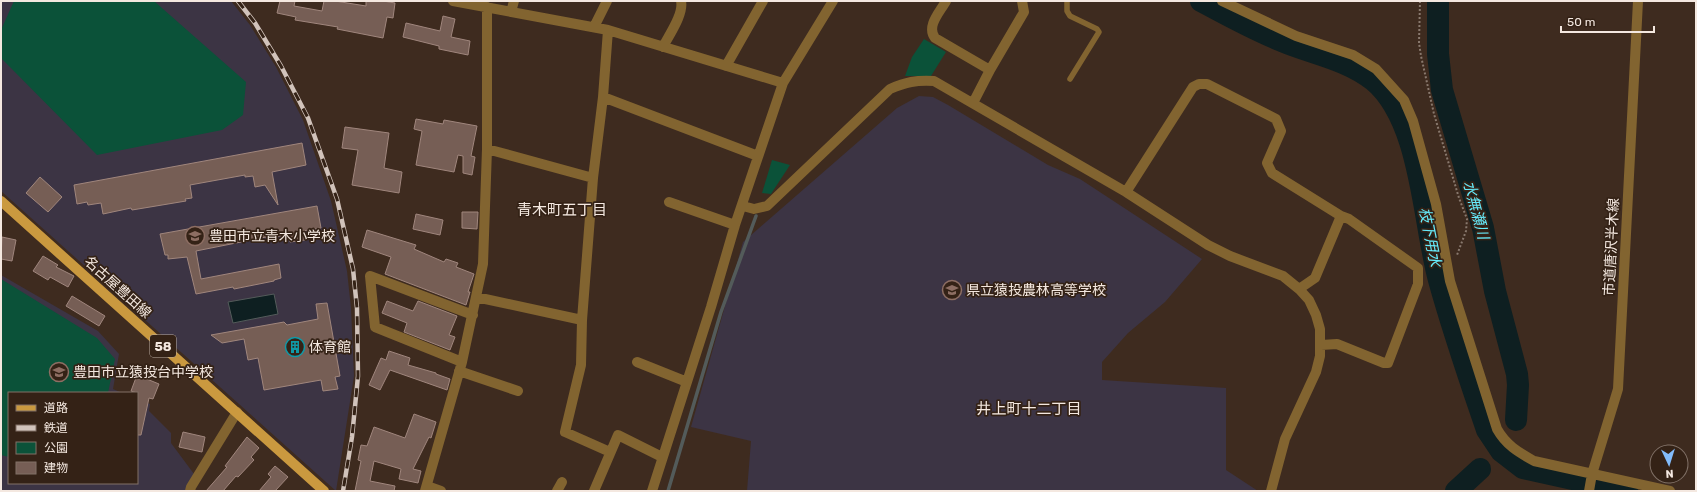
<svg xmlns="http://www.w3.org/2000/svg" width="1697" height="492" viewBox="0 0 1697 492" font-family="Rubik,'Noto Sans JP',sans-serif">
	<style>
		.education { fill: #3c3444 }
		.green { fill: #0b5239 }
		.water { fill: #0e1f21; stroke: #535b5a }
		.lines { fill: none; stroke-linecap: round; stroke-linejoin: round }
		.stream { stroke: #535b5a; stroke-width: 3.5 }
		.river { stroke: #0e1f21; stroke-width: 22 }
		.building { fill: #765e55; stroke: #a0867d }
		.path { stroke: #89796e; stroke-width: 2; stroke-dasharray: 2 2; stroke-linecap: butt }
		.lane { stroke: #826430; stroke-width: 5.5 }
		.street { stroke: #826430; stroke-width: 10 }
		.primary { stroke: #ca993f; stroke-width: 10 }
		.rail-casing { stroke: #d1c3bb; stroke-width: 4.5 }
		.rail { stroke: #342216; stroke-width: 3; stroke-dasharray: 9; stroke-linecap: butt }
		.labels { text-anchor: middle; stroke-width: 3.5; stroke-linejoin: round; paint-order: stroke }
		.shield { fill: #342216; stroke: #baada3; stroke-width: 1 }
		.shield-label { font-size: 13px; font-weight: bold; fill: #f4e8e0 }
		.poi-label { font-size: 14px; fill: #f4e8e0; stroke: #342216; text-anchor: start }
		.street-label { font-size: 14px; fill: #f4e8e0; stroke: #342216 }
		.neighbourhood-label { font-size: 15px; fill: #f4e8e0; stroke: #342216 }
		.water-label { font-size: 15px; font-style: italic; fill: #66ecfc; stroke: #342216 }
	</style>
	<rect width="100%" height="100%" fill="#3e2b1f"/>
	<path class="education" d="M1 1H231L250 25 276 67 303 120 331 201 347 271 351 308 354 376 336 491 1 191Z
		M919 96 933 97 948 105 1048 165 1080 179 1202 259 1165 302 1128 333 1102 362V380L1226 388V470L1258 491H747L751 441 691 427 743 242 897 108Z
		M1 275 98 331 119 354 113 389 122 393H9V483H137V399L150 404 149 411 171 433V443L194 474 185 491H1Z"/>
	<path class="green" d="M14 1H154L246 82 243 115 222 130 97 155 1 58V30Z
		M924 39 946 52 931 76H905L912 57Z
		M772 160 790 165 771 194 762 193Z
		M1 279 97 338 115 359 108 393H9V457L1 455Z"/>
	<path class="water" d="M274 294 278 314 233 323 228 302Z"/>
	<g class="lines">
		<path class="stream" d="M668 491 721 312 756 216"/>
		<path class="river" d="M1201 1C1227 15 1254 30 1282 41 1313 54 1346 59 1373 80 1422 120 1423 222 1439 280 1453 331 1470 380 1487 430L1501 451 1523 468 1627 491
			M1438 1V54L1442 90 1483 228 1495 291 1517 374 1518 385 1516 420
			M1456 491 1480 469"/>
	</g>
	<path class="building" d="M280 1H295L294 6 322 11 324 1H335L366 6V1H383L395 3 393 18 387 17 383 38 337 29 338 27 295 20 296 17 277 13Z
		M443 16 455 19 451 37 470 41 468 55 439 49V46L403 37 406 23 440 31Z
		M416 119 443 124 444 120 477 126 471 156 475 157 472 175 463 173V156L458 155 454 172 416 165 422 131 414 129Z
		M345 127 389 133 384 168 402 172 399 193 352 185 358 150 342 148Z
		M302 143 306 165 272 172 278 205 265 185 255 187 253 176 245 177V175L190 185 192 198 185 199 186 201 132 210 131 208 103 214 101 203 88 205 87 202 77 204 74 185Z
		M40 177 62 197 48 212 26 193Z
		M317 206 321 228 303 231 305 240 290 242 289 234 271 238V236L196 251 201 279 279 264 281 278 274 280V281L234 289 233 287 196 294 187 257 168 259V255H165L160 234Z
		M462 212H478L477 229 462 228Z
		M416 214 443 220 440 235 413 229Z
		M367 230 416 245 414 249 444 262 446 259 458 263 456 267 474 274 468 292H470L466 305 385 274 391 257 362 247Z
		M2 237 16 240 12 261 1 259Z
		M43 256 58 265 56 267 74 276 68 287 50 277 48 280 33 271Z
		M72 296 105 316 99 326 66 306Z
		M387 301 413 311 418 301 457 316 449 335 455 337 450 350 404 332 407 323 382 313Z
		M327 303 340 376 335 377 338 389 323 391 321 380 264 390 258 358 248 360 244 339 222 343 211 335 284 322 287 325 318 319 316 304Z
		M389 351 410 358 408 365 436 373V374L450 379 447 390 390 370 380 390 369 385 381 358 386 360Z
		M137 375 159 384 153 399 149 398 141 435H137V393L131 391Z
		M414 414 436 422 431 438 429 437 413 469 421 471 418 483 399 479 401 469 374 461 370 481 395 486 394 491H355L361 461 358 460 361 445 367 446 374 427 405 438Z
		M183 432 205 437 202 452 179 447Z
		M247 437 259 448 251 457 254 460 238 477 236 476 223 491H206L227 467 225 466Z
		M275 466 288 477 275 491H259L271 477 268 474Z"/>
	<g class="lines">
		<path class="path" d="M1420 1 1419 43 1421 56 1434 114 1459 198 1467 219 1466 231 1457 255"/>
		<path class="lane" d="M1067 1V11L1070 16 1097 29 1099 32 1070 79"/>
		<path class="street" d="M453 1 608 30 783 83
			M946 1C940 12 926 26 935 38L990 70
			M1222 1 1296 36 1353 55 1376 69 1404 100 1413 121 1436 204 1450 281 1497 429C1506 445 1518 452 1534 461L1670 491
			M511 12 514 1
			M594 27 607 1
			M608 30 603 97 593 178 582 320 581 365 565 432 610 452
			M663 47C669 35 684 14 681 1
			M726 66 763 1
			M603 97 758 156
			M973 103 990 70 1024 12 1022 1
			M487 149 593 178
			M1126 192 1193 87 1199 84H1207L1276 119 1281 131 1267 163 1272 173 1341 216 1315 278 1299 289
			M669 202 735 225
			M743 206 754 209 767 206 890 89C906 82 916 80 934 81L1126 192 1208 245 1230 256 1283 276 1299 289 1309 300 1316 315 1320 329V356L1316 372 1285 439 1271 491
			M476 297 582 320
			M1321 345 1337 344 1384 363H1388L1418 284V268L1349 219 1341 216
			M462 362 375 327 370 276 473 315
			M637 362 687 382
			M459 371 518 391
			M427 486 441 491
			M190 491 191 487 237 412
			M425 491 462 362 483 264 487 149V7
			M557 491 562 482
			M594 491 618 435 662 457
			M652 491 711 307 735 225 783 83 833 1
			M1589 491 1592 474 1618 389 1638 1"/>
		<path class="primary" d="M1 201 324 491"/>
		<g class="rail-casing">
			<path id="rail" d="M238 1 255 23 281 66 308 118 337 199 353 269 357 308 358 376 352 437 343 491"/>
		</g>
		<use href="#rail" class="rail"/>
	</g>
	<defs>
		<g id="school-ring" transform="scale(1)"><circle r="9.5" fill="#342216" stroke="#8d6e63" stroke-width="1.5"/><path d="M0-5L7-2L0 1L-7-2ZM-4 1L0 2.5L4 1V4Q0 6-4 4Z" fill="#8d6e63"/></g>
		<g id="building-ring" transform="scale(1)"><circle r="9.5" fill="#342216" stroke="#0f9aa8" stroke-width="1.5"/><path d="M-4-6H4V6H1V3H-1V6H-4ZM-2.5-4.3h1.7v1.8h-1.7ZM.8-4.3h1.7v1.8H.8ZM-2.5-1h1.7V.8h-1.7ZM.8-1h1.7V.8H.8Z" fill="#0f9aa8"/></g>
	</defs>
	<g fill-rule="evenodd">
		<use href="#school-ring" x="195" y="236"/>
		<use href="#school-ring" x="952" y="290"/>
		<use href="#building-ring" x="295" y="347"/>
		<use href="#school-ring" x="59" y="372"/>
	</g>
	<g class="labels">
		<rect class="shield" x="150" y="335" width="26" height="22" rx="3"/>
		<g class="shield-label">
			<text x="163" y="351">58</text>
		</g>
		<g class="poi-label">
			<text x="209" y="241">豊田市立青木小学校</text>
			<text x="966" y="295">県立猿投農林高等学校</text>
			<text x="309" y="352">体育館</text>
			<text x="73" y="377">豊田市立猿投台中学校</text>
		</g>
		<g class="street-label">
			<text transform="translate(1611 247) rotate(-87)" y="5">市道唐沢半木線</text>
			<text transform="translate(118 287) rotate(42)" y="5">名古屋豊田線</text>
		</g>
		<g class="neighbourhood-label">
			<text x="562" y="215">青木町五丁目</text>
			<text x="1029" y="414">井上町十二丁目</text>
		</g>
		<g class="water-label">
			<text transform="translate(1476 210) rotate(75)" y="5">水無瀬川</text>
			<text transform="translate(1430 237) rotate(79)" y="5">枝下用水</text>
		</g>
	</g>
	<rect width="1697" height="492" fill="none" stroke="#f4e8e0" stroke-width="4"/>
	<rect x="8" y="392" width="130" height="92" fill="#342216" stroke="#817167"/>
	<rect x="16" y="405" width="20" height="6" fill="#ca993f" stroke="#817167"/>
	<text x="44" y="412" font-size="12" fill="#f4e8e0">道路</text>
	<rect x="16" y="425" width="20" height="6" fill="#d1c3bb" stroke="#817167"/>
	<text x="44" y="432" font-size="12" fill="#f4e8e0">鉄道</text>
	<rect x="16" y="442" width="20" height="12" fill="#0b5239" stroke="#817167"/>
	<text x="44" y="452" font-size="12" fill="#f4e8e0">公園</text>
	<rect x="16" y="462" width="20" height="12" fill="#765e55" stroke="#817167"/>
	<text x="44" y="472" font-size="12" fill="#f4e8e0">建物</text>
	<g transform="translate(1669 464) rotate(176)"><circle r="19" fill="#342216" stroke="#817167"/>
	<path d="M0-3L7 15L0 10L-7 15Z" fill="#83bcfb"/>
	<text y="-6" font-size="11" font-weight="bold" text-anchor="middle" fill="#f4e8e0">N</text>
	</g>
	<path d="M1561 26v6h93v-6" fill="none" stroke="#f4e8e0" stroke-width="2"/>
	<text x="1567" y="26" font-size="12" fill="#f4e8e0" stroke="#342216" stroke-width="3" paint-order="stroke">50 m</text>
</svg>
